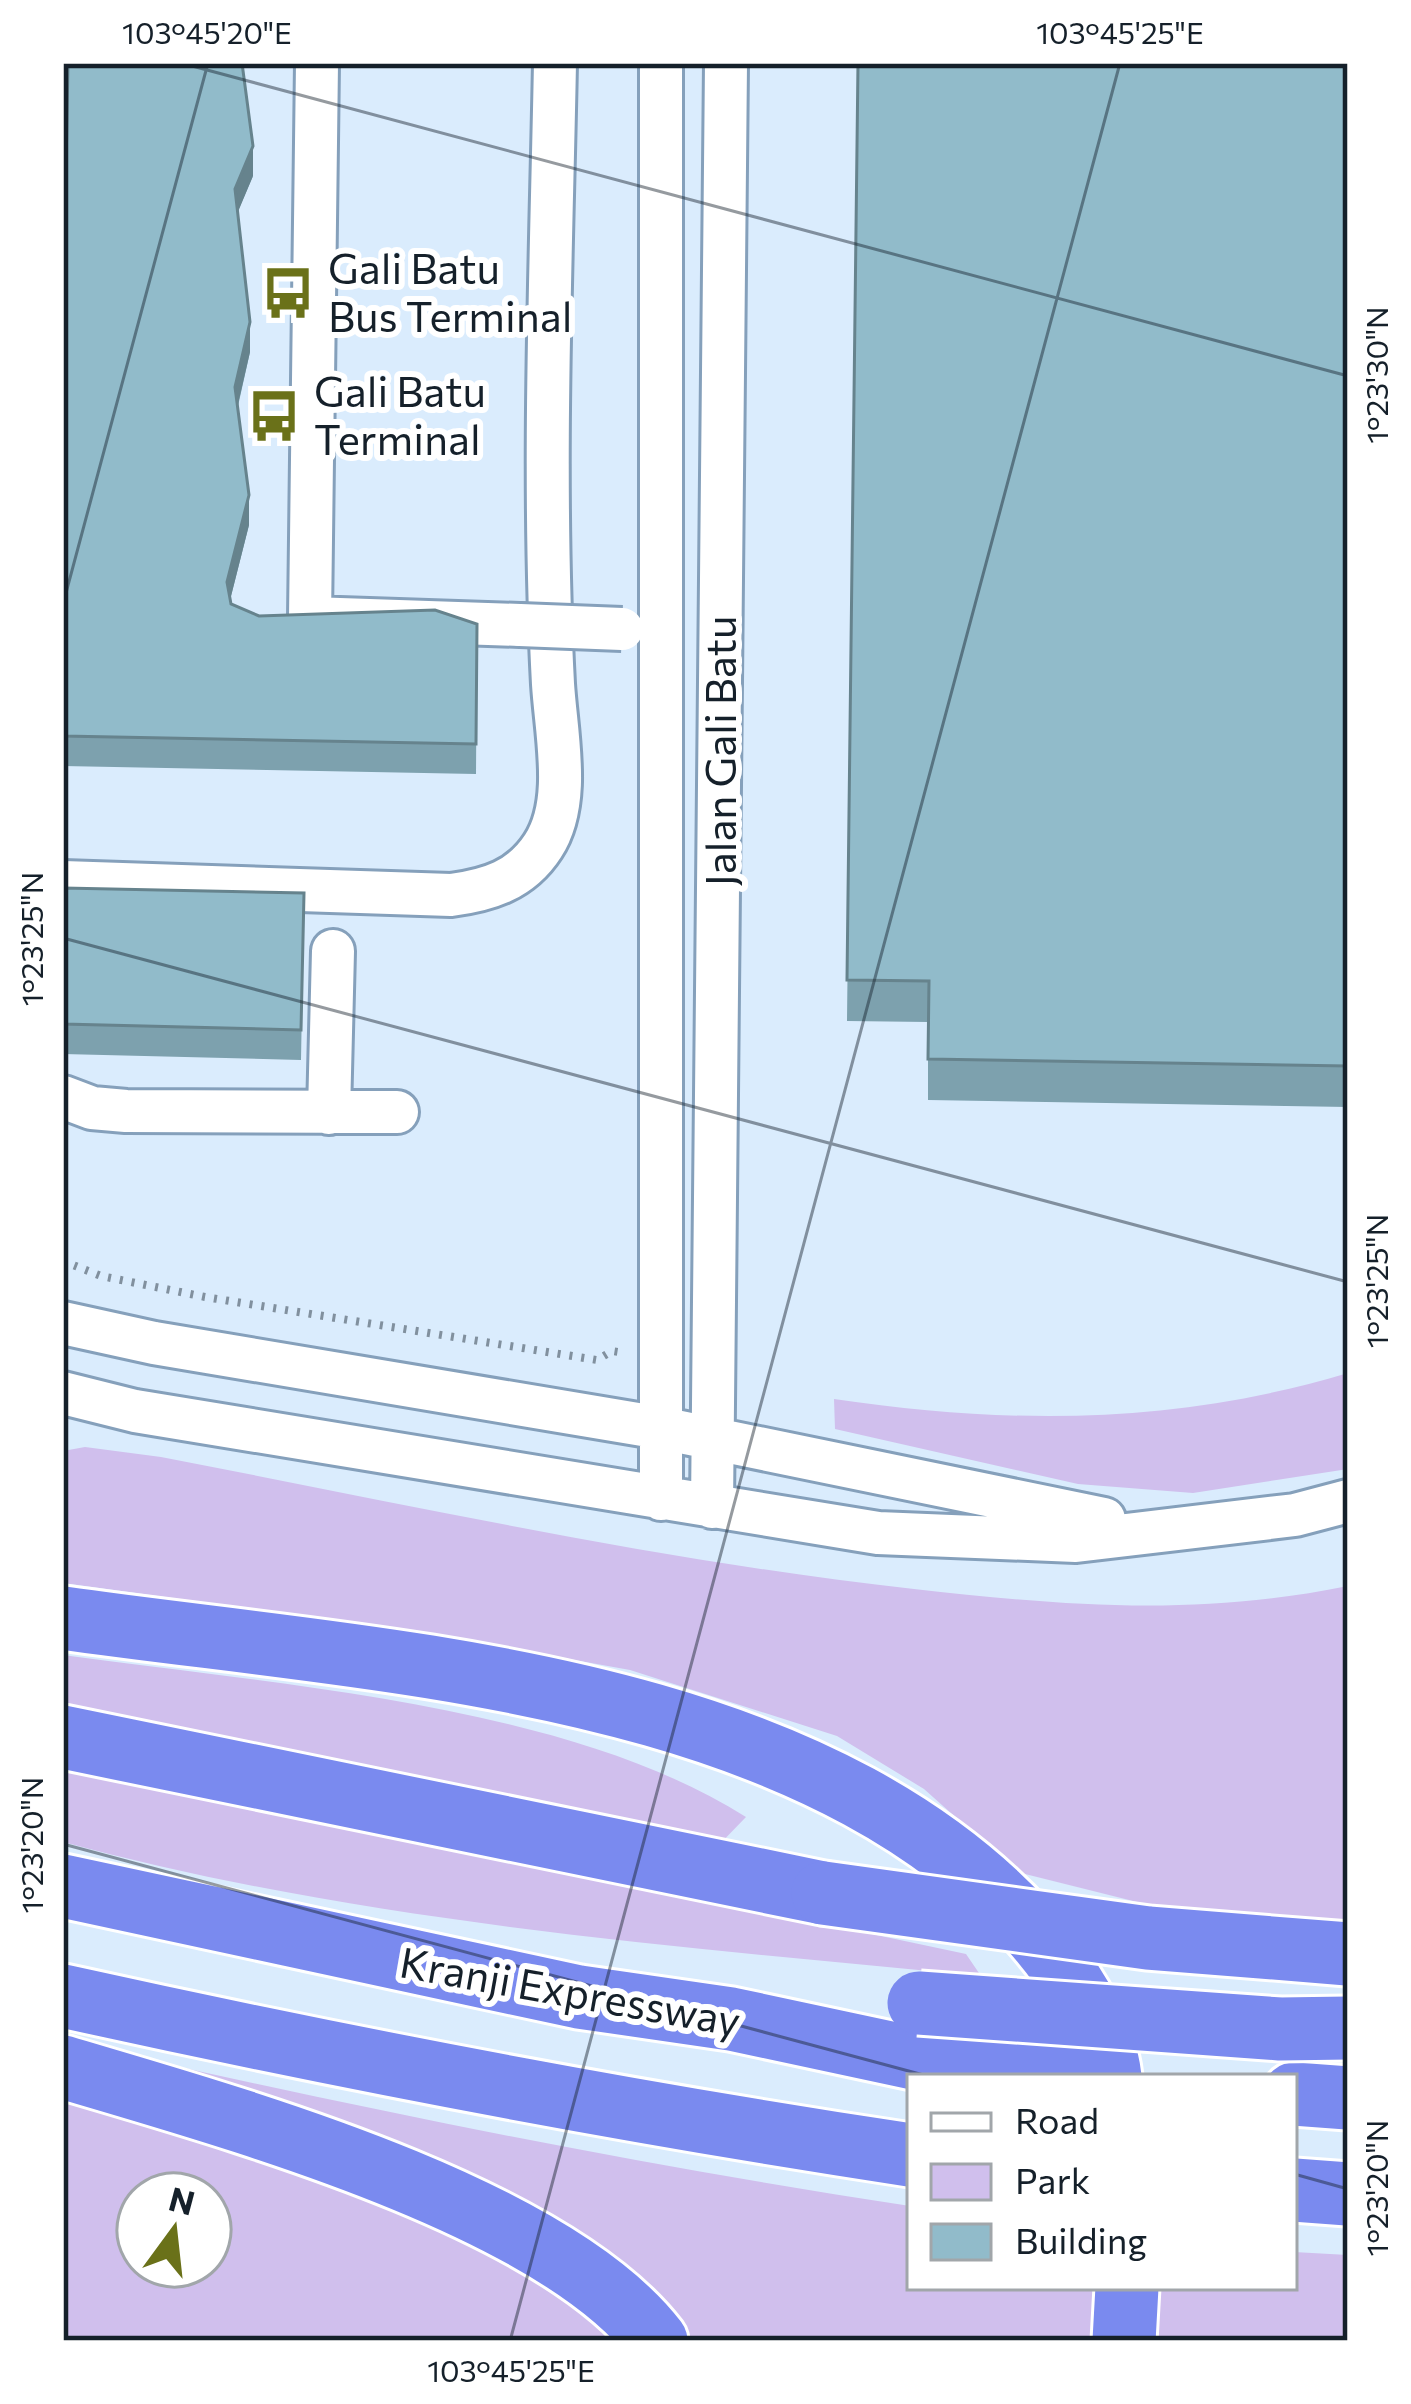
<svg xmlns="http://www.w3.org/2000/svg" width="1411" height="2404" viewBox="0 0 1411 2404" font-family="Commissioner,sans-serif">
	<style>
		.green { fill: #d0bfed; fill-rule: evenodd }
		.lines { fill: none; stroke-linecap: round; stroke-linejoin: round }
		.minor-casing { stroke: #85a0bb; stroke-width: 48 }
		.highway-casing { stroke: #fff; stroke-width: 69 }
		.path { stroke: #81909e; stroke-width: 8; stroke-dasharray: 3 9; stroke-linecap: butt }
		.minor { stroke: #fff; stroke-width: 42 }
		.highway { stroke: #7a8aef; stroke-width: 63 }
		.minor-bridge-casing { stroke: #85a0bb; stroke-width: 48; stroke-linecap: butt }
		.highway-bridge-casing { stroke: #fff; stroke-width: 69; stroke-linecap: butt }
		.minor-bridge { stroke: #fff; stroke-width: 42 }
		.highway-bridge { stroke: #7a8aef; stroke-width: 63 }
		.wall { fill: #7da1ae }
		.shaded-wall { fill: #66838d }
		.building { fill: #91bbca; stroke: #66838d; stroke-width: 3 }
		.ticks { fill: none; stroke: #15202a; stroke-width: 3; stroke-opacity: 0.45 }
		.labels { text-anchor: middle; stroke-width: 12; stroke-linejoin: round; paint-order: stroke }
		.poi-label { font-size: 42px; fill: #15202a; stroke: #fff; text-anchor: start }
		.street-label { font-size: 42px; fill: #15202a; stroke: #fff }
		.neatline { fill: none; stroke: #15202a; stroke-width: 4.5 }
		.ticks-label { font-size: 30px; text-anchor: middle; fill: #15202a }
	</style>
	<rect width="100%" height="100%" fill="#daecfd"/>
	<path class="green" d="M1348 1373V1469L1193 1493 1078 1484 835 1429 834 1399C1012 1425 1174 1425 1348 1373Z
		M85 1447 161 1457C411 1505 660 1561 914 1589 1066 1606 1196 1617 1348 1586V1927L1173 1911 1017 1872 924 1789 837 1736 630 1670 419 1632 63 1583V1451Z
		M63 1655C271 1684 568 1704 746 1817L715 1849 63 1711Z
		M63 1763 966 1954 981 1976C674 1946 363 1923 63 1842Z
		M144 2059C398 2116 653 2167 910 2206V2287H1108L1100 2341H63V2102L231 2151 245 2105ZM138 2194H210V2266H138Z
		M1294 2252 1348 2255V2341H1152L1157 2287H1294Z"/>
	<g class="lines">
		<g class="minor-casing">
			<path id="minor" d="M317 63 310 618 520 625
				M63 882 451 895C489 890 521 880 543 846 572 802 556 734 553 684 542 477 551 270 555 63
				M63 1097 92 1108 126 1111 397 1112
				M329 1113 333 951
				M63 1323 154 1343 661 1428 1104 1519
				M63 1393 135 1411 878 1533 1076 1541 1295 1515 1348 1501
				M661 1499V63
				M712 1507 726 63"/>
		</g>
		<g class="highway-casing">
			<path id="highway" d="M63 1618C377 1663 800 1677 1029 1927 1064 1966 1104 2024 1110 2077
				M63 1737 823 1893
				M63 1886 579 1997 731 2019 946 2065 1080 2077
				M63 1996C343 2058 626 2112 910 2155
				M63 2067C227 2116 551 2204 656 2341
				M1294 2094 1348 2098
				M1294 2190 1348 2194
				M1124 2341 1127 2287"/>
		</g>
		<path class="path" d="M63 1261 101 1276 205 1297 597 1360 612 1351 625 1353"/>
		<use href="#minor" class="minor"/>
		<use href="#highway" class="highway"/>
		<g class="minor-bridge-casing">
			<path id="minor-bridge" d="M520 625 622 629"/>
		</g>
		<g class="highway-bridge-casing">
			<path id="highway-bridge" d="M823 1893 1148 1938 1348 1954
				M919 2003 1280 2029 1348 2028"/>
		</g>
		<use href="#minor-bridge" class="minor-bridge"/>
		<use href="#highway-bridge" class="highway-bridge"/>
	</g>
	<path class="wall" d="M858 63H1348V1107L928 1100V1022L847 1021Z
		M253 176 237 213 250 352 238 406 249 525 230 600 231 604 259 616 477 624 476 774 63 766V330Z
		M63 888 304 893 301 1060 63 1054Z"/>
	<path class="shaded-wall" d="M253 146V176L235 219V189Z
		M250 322V352L235 417V387Z
		M249 495V525L227 612V582Z"/>
	<path class="building" d="M68 63H242L253 146 235 189 250 322 235 387 249 495 227 582 231 604 259 616 435 610 477 624 476 744 63 736V330Z
		M858 63H1348V1066L928 1059 929 981 847 980Z
		M63 888 304 893 301 1030 63 1024Z"/>
	<path class="ticks" d="M181 63 1348 376M63 604 208 63M63 938 1348 1282M63 1844 931 2077M1294 2174 1348 2189M510 2341 1120 63"/>
	<defs>
		<g id="bus-bare" transform="scale(4.14)"><path d="M-5-6H5V4H4V6H2V4H-2V6H-4V4H-5ZM-3.5-4V0h7V-4ZM-3.5 1.2v1.5H-2V1.2ZM2 1.2v1.5H3.5V1.2Z" fill="#6a7119" stroke="#fff" stroke-width="2.5" paint-order="stroke"/></g>
	</defs>
	<g fill-rule="evenodd">
		<use href="#bus-bare" x="288" y="293"/>
		<use href="#bus-bare" x="274" y="416"/>
	</g>
	<g class="labels">
		<g class="poi-label">
			<text x="328" y="284">Gali Batu<tspan x="328" dy="48">Bus Terminal</tspan></text>
			<text x="314" y="407">Gali Batu<tspan x="314" dy="48">Terminal</tspan></text>
		</g>
		<g class="street-label">
			<text transform="translate(721 751) rotate(-90)" y="15">Jalan Gali Batu</text>
			<text transform="translate(570 1992) rotate(10)" y="15">Kranji Expressway</text>
		</g>
	</g>
	<rect width="1411" height="2404" fill="none" stroke="#ffffff" stroke-width="132"/>
	<rect x="907" y="2074" width="390" height="216" fill="#ffffff" stroke="#a1a6aa" stroke-width="3"/>
	<rect x="931" y="2113" width="60" height="18" fill="#ffffff" stroke="#a1a6aa" stroke-width="3"/>
	<text x="1015" y="2134" font-size="36" fill="#15202a">Road</text>
	<rect x="931" y="2164" width="60" height="36" fill="#d0bfed" stroke="#a1a6aa" stroke-width="3"/>
	<text x="1015" y="2194" font-size="36" fill="#15202a">Park</text>
	<rect x="931" y="2224" width="60" height="36" fill="#91bbca" stroke="#a1a6aa" stroke-width="3"/>
	<text x="1015" y="2254" font-size="36" fill="#15202a">Building</text>
	<g transform="translate(174 2230) rotate(15)"><circle r="57" fill="#ffffff" stroke="#a1a6aa" stroke-width="3"/>
	<path d="M0-9L21 45L0 30L-21 45Z" fill="#6a7119"/>
	<text y="-18" font-size="33" font-weight="bold" text-anchor="middle" fill="#15202a">N</text>
	</g>
	<rect x="66" y="66" width="1279" height="2272" class="neatline"/>
	<g class="ticks-label">
		<text x="207" y="44">103°45'20"E</text>
		<text x="1120" y="44">103°45'25"E</text>
		<text transform="translate(1378 375) rotate(-90)" y="10">1°23'30"N</text>
		<text transform="translate(33 939) rotate(-90)" y="10">1°23'25"N</text>
		<text transform="translate(1378 1281) rotate(-90)" y="10">1°23'25"N</text>
		<text transform="translate(33 1845) rotate(-90)" y="10">1°23'20"N</text>
		<text transform="translate(1378 2188) rotate(-90)" y="10">1°23'20"N</text>
		<text x="511" y="2382">103°45'25"E</text>
	</g>
</svg>
